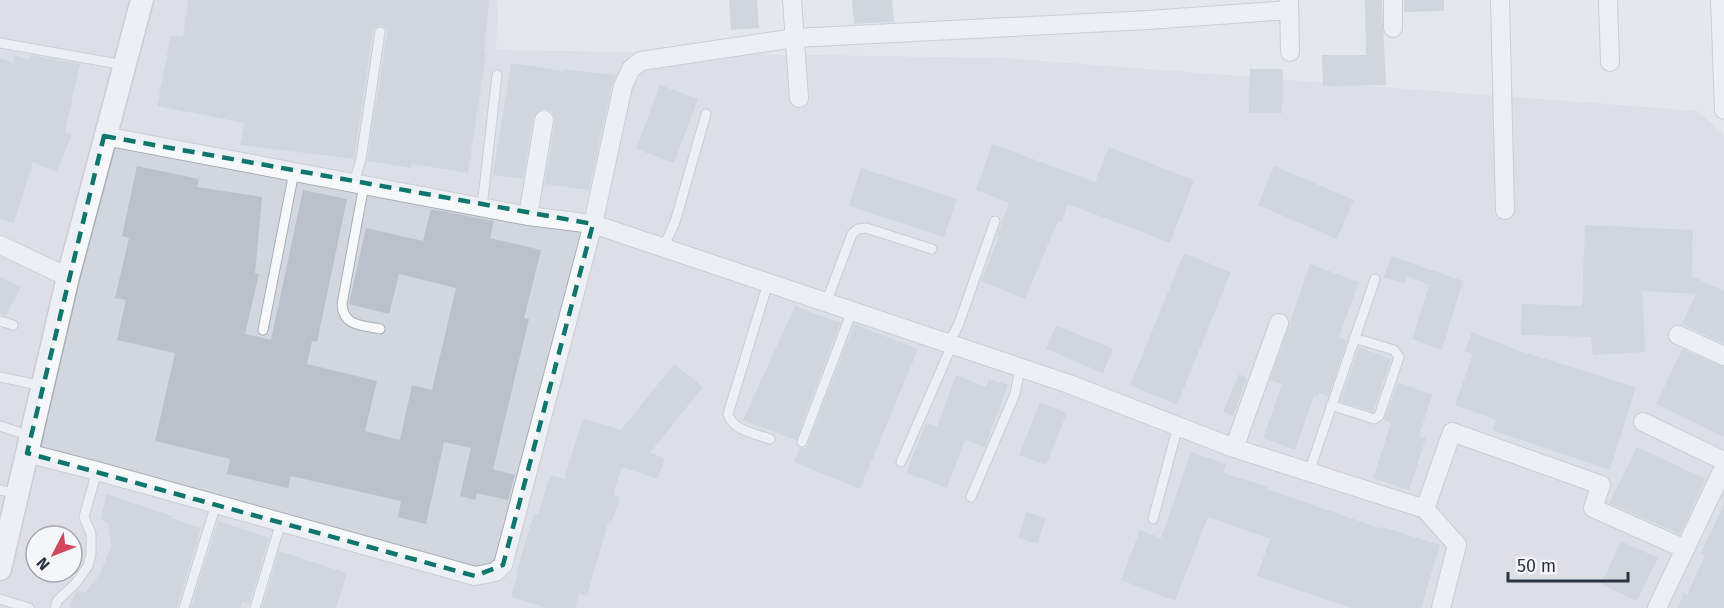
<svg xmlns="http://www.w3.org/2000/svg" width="1724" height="608" viewBox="0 0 1724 608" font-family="'Fira Sans',sans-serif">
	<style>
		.built { fill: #d2d6de; fill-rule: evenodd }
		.building { fill: #bbc0ca }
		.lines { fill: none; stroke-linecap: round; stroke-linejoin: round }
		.service-casing { stroke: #a9aeb7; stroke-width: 11 }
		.minor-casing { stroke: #a9aeb7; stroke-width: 20 }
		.tertiary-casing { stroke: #a9aeb7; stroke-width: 25 }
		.service { stroke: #f7f8fa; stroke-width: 9 }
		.minor { stroke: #f7f8fa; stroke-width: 18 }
		.tertiary { stroke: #f7f8fa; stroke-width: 22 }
		.marked { fill: none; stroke: #0f766e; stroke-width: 4.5; stroke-dasharray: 12 8; stroke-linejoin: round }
	</style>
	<rect width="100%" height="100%" fill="#e4e7ec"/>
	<path class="built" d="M0 0H498L496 50 1002 58 1697 111 1724 134V608H0ZM36 536H72V572H36Z"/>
	<path class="building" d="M188 0H489L484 53 486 54 468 173 412 164 411 168 367 161 387 33 386 29 382 25 377 26 373 31 354 159 240 145 245 123 157 106 171 35 183 37Z
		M729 0H757L759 28 731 30Z
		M852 0H892L894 22 854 24Z
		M1365 0H1382L1386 85 1323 86 1322 55H1366Z
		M1404 0H1444V11L1404 12Z
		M14 55 29 60 31 55 80 64 65 132 72 134 57 172 33 162 14 223 0 219V58L13 62Z
		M511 63 564 71V69L616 75 612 84 589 190 545 184 555 121 552 112 545 109 540 110 533 118 523 179 493 175Z
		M1250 69H1283L1282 113H1249Z
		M660 85 698 99 674 163 636 149Z
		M992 144 1095 182 1109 147 1194 180 1170 243 1068 204 1062 222 1058 221 1025 299 981 281 999 237 997 236 1009 203 976 190Z
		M137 166 199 179 197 187 262 197 255 273 259 274 245 334 271 340 303 190 347 199 317 342 312 341 307 364 377 381 365 431 400 440 412 385 432 390 456 288 399 274 389 314 349 304 366 228 423 241 431 209 494 221 490 238 541 250 524 318 529 319 493 469 515 475 508 500 477 493 475 500 460 496 471 448 444 442 426 524 398 517 401 501 291 476 288 488 227 474 230 459 155 441 175 353 117 340 126 300 115 298 129 238 122 236Z
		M1274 166 1354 200 1337 239 1258 205Z
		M861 168 957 199 944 237 849 206Z
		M1585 225 1693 230 1692 276 1724 291V344L1682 324 1696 294 1642 291 1646 352 1593 355 1591 337 1521 335 1522 304 1582 306Z
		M1184 253 1231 272 1177 405 1130 385Z
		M1391 256 1463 281 1442 350 1412 339 1429 285 1407 276 1404 284 1384 277Z
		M1310 264 1359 282 1339 337 1347 341 1328 397 1319 393 1318 397 1314 396 1295 450 1263 438 1282 384 1270 380Z
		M0 277 21 287 6 316 0 314Z
		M795 306 840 323 796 440 743 420Z
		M854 324 918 349 860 489 794 462 800 448H806L808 444Z
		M1056 325 1113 349 1103 373 1046 349Z
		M1472 332 1520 351 1636 387 1610 470 1492 430 1496 420 1455 405 1473 354 1465 351Z
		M1359 347 1391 359 1373 412 1340 401Z
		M1682 349 1724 367V437L1656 404Z
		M674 364 703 387 650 453 665 458 658 479 622 467 613 495 620 497 612 521 609 520 587 596 579 594 575 608H547L511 597 518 574 516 573 534 513 538 514 550 475 564 479 583 418 621 430Z
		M1239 374 1247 378 1233 416 1223 412Z
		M956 375 986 387 989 379 1008 385 985 447 965 440 947 488 906 473 926 423 937 427Z
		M1398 382 1432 395 1419 436 1426 438 1409 490 1373 478 1391 423 1384 420Z
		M1040 402 1067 413 1046 465 1019 455Z
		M1637 447 1706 479 1680 534 1609 503Z
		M1191 452 1226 464 1223 473 1268 487 1267 489 1382 529 1383 527 1440 545 1421 608H1351L1257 576 1270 539 1208 517 1175 601 1121 580 1140 530 1161 538Z
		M106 494 172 516 171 518 201 528 177 608H69L74 595 77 591 85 593 101 572 111 546 108 523 101 520Z
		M1724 504V608H1677L1684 593 1687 595 1705 555 1701 553Z
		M1026 512 1046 518 1037 544 1018 538Z
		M218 521 269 538 249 604 242 602 240 608H191Z
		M1621 541 1658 558 1637 601 1601 584Z
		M279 551 347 573 336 608H262Z"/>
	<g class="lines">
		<g class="service-casing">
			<path id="service" d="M0 43 124 65
				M354 183 361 159 380 32
				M364 185 342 304C343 327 363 325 380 329
				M482 207 497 75
				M663 248 675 222 706 114
				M768 283 728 414C732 430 756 434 770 439
				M826 303 852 234 858 229 866 228 932 249
				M0 321 13 325
				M263 330 294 172
				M948 343 958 326 995 221
				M0 377 43 386
				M1331 405 1374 419 1379 416 1399 357 1394 350 1354 338
				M0 426 31 436
				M802 442 852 311
				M901 462 952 345
				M1309 472 1375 279
				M0 490 17 494
				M971 497 1015 394 1020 368
				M1153 519 1178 426
				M0 599 29 608
				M55 608 57 601 76 583 88 566 91 554V534L84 517 97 471
				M184 608 216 504
				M255 608 281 522"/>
		</g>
		<g class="minor-casing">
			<path id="minor" d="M792 0 799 98
				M1289 0 1290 52
				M1500 0 1505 210
				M1608 0 1610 62
				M1720 0 1724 110
				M1393 28V0
				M104 136 528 216 593 224 1069 384 1234 448 1425 509 1457 545 1441 608
				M528 216 544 120
				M0 245 68 277
				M1678 335 1724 356
				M1643 422 1724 461
				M1234 448 1279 323
				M27 453 97 471 475 576 495 572 503 565 593 224 623 86 631 69 641 61 795 38 1148 20 1289 10
				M1425 509 1452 432 1601 485 1593 508 1685 549
				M1657 608 1724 467"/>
		</g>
		<g class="tertiary-casing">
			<path id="tertiary" d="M0 569 68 277 142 0"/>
		</g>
		<use href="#service" class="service"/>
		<use href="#minor" class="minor"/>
		<use href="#tertiary" class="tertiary"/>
	</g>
	<path d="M0 0H1724V608H0ZM104 136 593 224 503 565 475 576 27 453Z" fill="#e4e7ec" fill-opacity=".55" fill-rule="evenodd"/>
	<path class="marked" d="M104 136 593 224 503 565 475 576 27 453Z"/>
	<g transform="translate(54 554) rotate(228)"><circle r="28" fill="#f4f6f9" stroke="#a4a8b1" stroke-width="1.5"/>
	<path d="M0-4.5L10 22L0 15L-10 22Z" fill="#d1495b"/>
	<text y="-9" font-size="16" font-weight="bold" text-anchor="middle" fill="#2b3445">N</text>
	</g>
	<path d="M1508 572v9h120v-9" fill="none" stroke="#2b3445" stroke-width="3"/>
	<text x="1517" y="572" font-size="18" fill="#2b3445" stroke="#f4f6f9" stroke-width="4.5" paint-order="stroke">50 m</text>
</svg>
